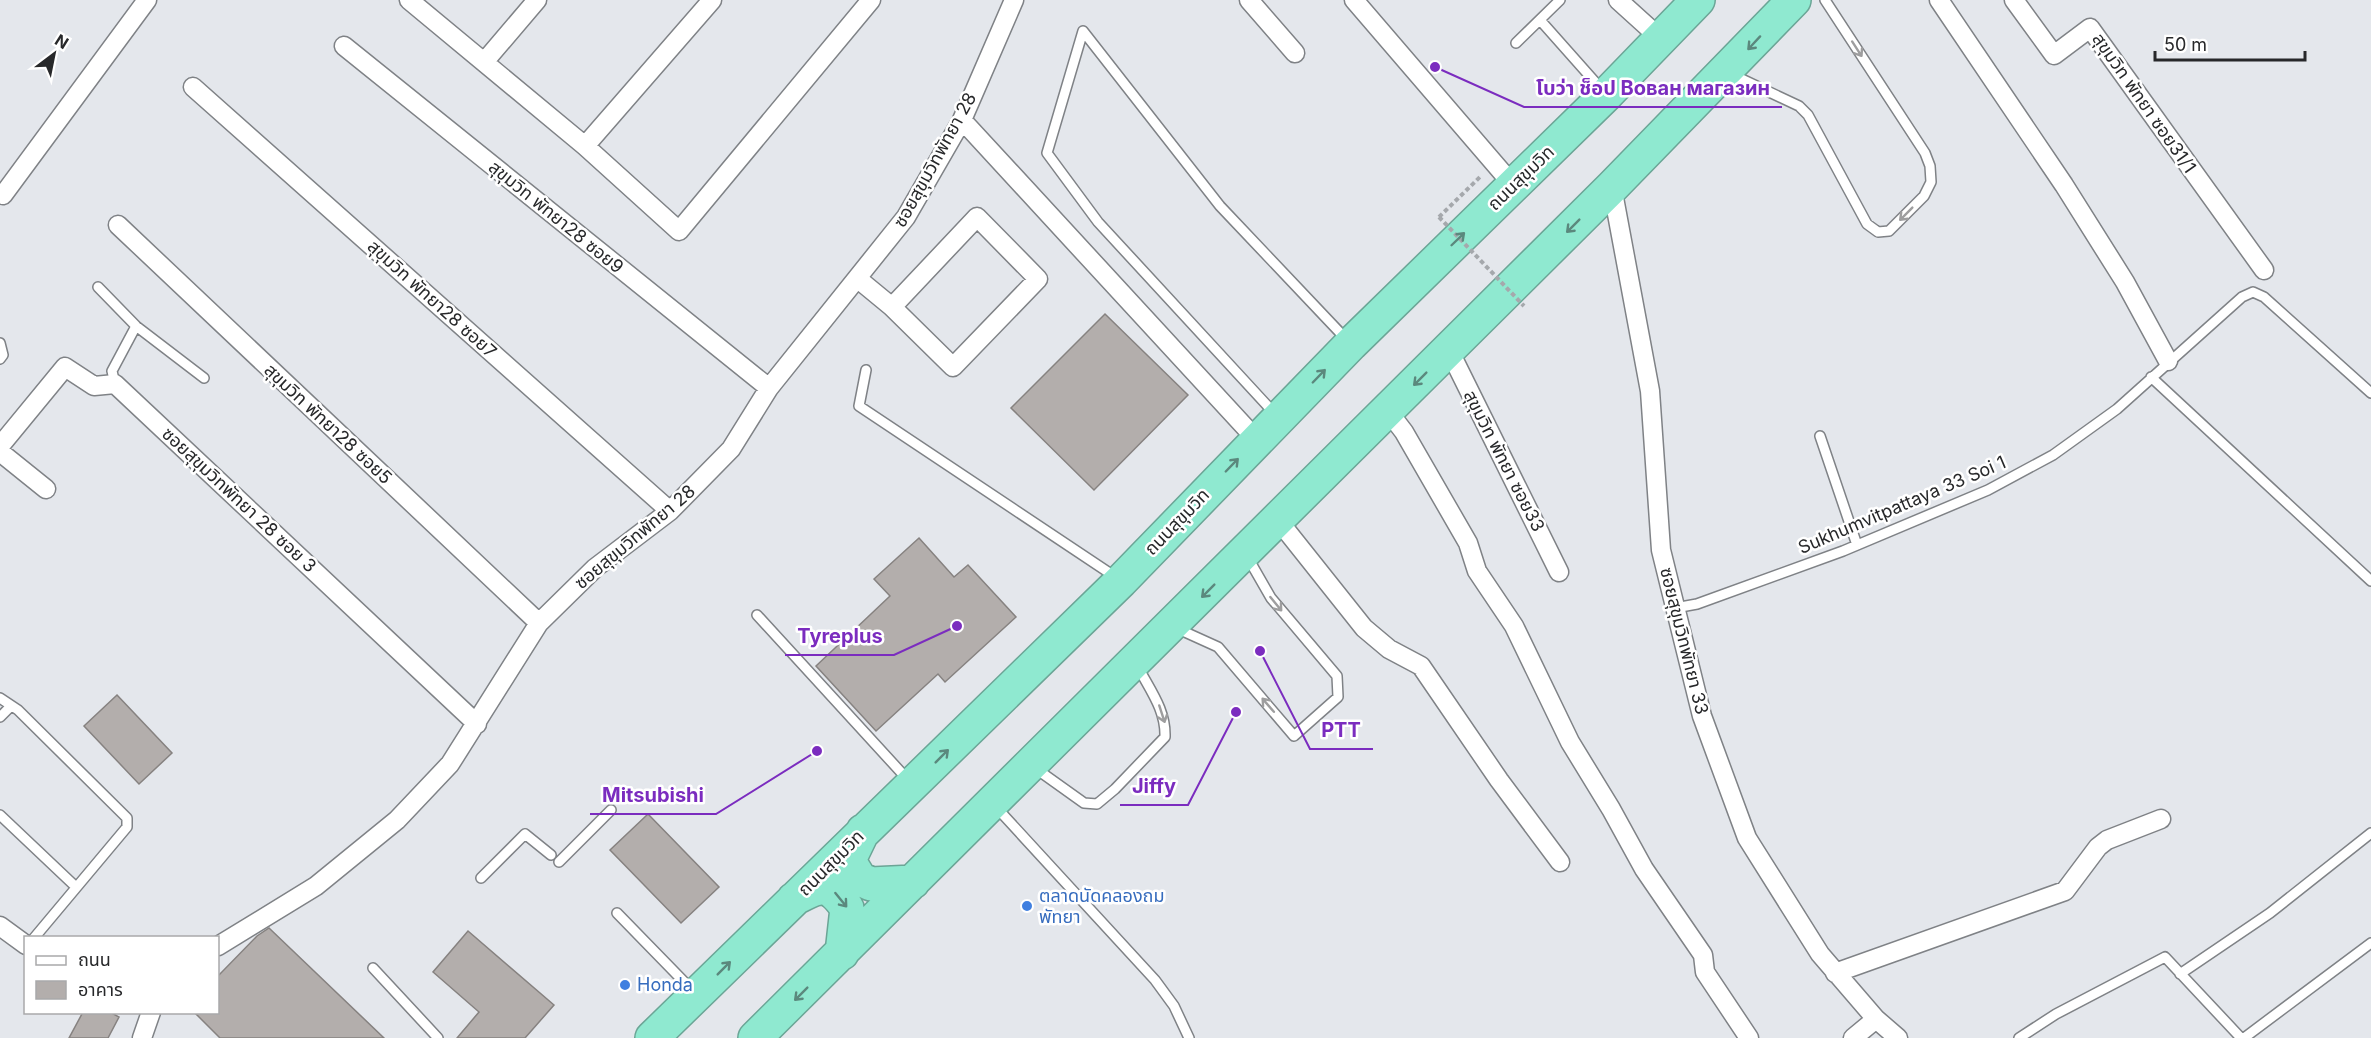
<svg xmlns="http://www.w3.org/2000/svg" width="2371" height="1038" viewBox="0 0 2371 1038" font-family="Inter,'Noto Sans Thai',sans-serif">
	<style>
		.building { fill: #b3aeac; stroke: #868280; stroke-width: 1.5 }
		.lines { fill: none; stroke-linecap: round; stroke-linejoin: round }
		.lane-casing { stroke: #7f8286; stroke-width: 12 }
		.street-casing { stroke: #7f8286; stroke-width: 21 }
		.highway-casing { stroke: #6ba596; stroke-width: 36 }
		.path { stroke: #a5a8ac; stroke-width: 4; stroke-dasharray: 4.5 3; stroke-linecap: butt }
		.lane { stroke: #fff; stroke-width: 9 }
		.street { stroke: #fff; stroke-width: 18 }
		.highway { stroke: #8fe9d0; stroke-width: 33 }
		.path-bridge { stroke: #a5a8ac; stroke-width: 4; stroke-dasharray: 4.5 3; stroke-linecap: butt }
		.oneway { stroke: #5b887d }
		.oneway2 { stroke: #9e9e9f }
		.shop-dot { fill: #3f7fe0; stroke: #fff; stroke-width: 2 }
		.labels { text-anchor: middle; stroke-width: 5; stroke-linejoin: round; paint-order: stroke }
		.street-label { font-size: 18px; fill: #27282a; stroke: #fff }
		.shop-label { font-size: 18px; fill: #366cbe; stroke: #fff; text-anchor: start }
		.leader { fill: none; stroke: #7b2cbf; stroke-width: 2 }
		.callout-dot { fill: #7b2cbf; stroke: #fff; stroke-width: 2 }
		.callout-label { font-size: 20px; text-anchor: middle; font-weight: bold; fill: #7b2cbf; stroke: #fff; stroke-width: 5; stroke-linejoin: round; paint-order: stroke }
	</style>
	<rect width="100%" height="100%" fill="#e4e7ec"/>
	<path class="building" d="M1105 314 1188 395 1094 490 1011 408Z
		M919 538 954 577 968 565 1016 617 945 682 938 674 876 731 816 666 890 596 874 579Z
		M117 695 172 753 139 784 84 726Z
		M648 814 719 887 681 923 610 850Z
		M269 928 384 1038H220L194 1012H218V976L257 936Z
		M468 931 554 1005 525 1038H457L479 1012 433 972Z
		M83 1012H110L119 1017 108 1038H69Z"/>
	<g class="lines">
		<g class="lane-casing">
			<path id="lane" d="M1540 20 1603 91
				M1516 43 1560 0
				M1731 74 1799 106 1808 115 1867 224 1878 232 1889 231 1924 196 1931 182 1930 166 1925 153 1825 0
				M98 287 136 326 204 378
				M0 343 3 355 0 359
				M866 370 859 406 1117 578
				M2151 377 2371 581
				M115 384 112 371 136 326
				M1275 414 1098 222 1047 153 1083 31 1220 206 1346 339
				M1820 436 1857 545
				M1675 608 1697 604 1843 551 1988 490 2053 455 2117 409 2242 297 2253 292 2264 297 2371 393
				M757 615 909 781
				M1176 628 1218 647 1294 736 1338 697 1337 676 1271 598 1248 558
				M0 698 18 710 127 818V827L34 938
				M0 717 11 706
				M1035 768 1084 803 1097 804 1115 789 1165 737C1166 710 1150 690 1138 667
				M996 807 1155 980 1174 1006 1189 1038
				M0 815 76 887
				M559 862 611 810
				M481 878 525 834 551 855
				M617 913 693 991
				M373 968 438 1038
				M2180 974 2270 913 2371 833
				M2019 1038 2056 1014 2165 957 2241 1038
				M2244 1038 2371 943"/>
		</g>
		<g class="street-casing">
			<path id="street" d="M409 0 585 146 679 231 871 0
				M1249 0 1295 53
				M1354 0 1513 185
				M1618 0 1660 38
				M1939 0 2064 185 2125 282 2168 361
				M2014 0 2054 55 2090 28 2264 270
				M344 46 769 388
				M485 61 537 0
				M193 87 670 511
				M962 120 1256 439
				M585 146 712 0
				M1612 187 1650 391 1661 550 1702 716 1747 838 1820 954 1876 1019 1898 1038
				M3 195 147 0
				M118 225 539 623
				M858 279 892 307 953 367 1038 279 977 217 892 307
				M1449 350 1559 572
				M1388 411 1404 432 1468 543 1477 571 1514 626 1570 742 1611 809 1644 869 1703 955 1705 972 1749 1038
				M0 446 65 367 94 386 115 384 477 724
				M0 452 46 489
				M1278 520 1364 628 1389 649 1421 666 1499 780 1560 862
				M0 926 26 945
				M218 946 316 886 397 820 450 764 539 623 595 568 670 511 731 449 769 388 906 217 962 120 1014 0
				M1835 973 2065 891 2098 847 2107 840 2161 819
				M142 1038 151 1012
				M1853 1038 1876 1019"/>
		</g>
		<g class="highway-casing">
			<path id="highway" d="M863 831 850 858 852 866 860 879 871 884 913 882
				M794 899C820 885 828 881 847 908L842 953
				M652 1038 1121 581 1351 344 1606 95 1698 0
				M755 1038 1612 187 1794 0"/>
		</g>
		<path class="path" d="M1439 217 1481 176"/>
		<use href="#lane" class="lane"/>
		<use href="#street" class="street"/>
		<use href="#highway" class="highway"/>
		<path class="path-bridge" d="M1439 217 1524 306"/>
	</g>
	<defs><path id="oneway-shaft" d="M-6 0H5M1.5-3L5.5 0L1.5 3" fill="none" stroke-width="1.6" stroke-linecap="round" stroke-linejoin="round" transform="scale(1.5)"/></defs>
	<g class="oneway">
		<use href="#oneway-shaft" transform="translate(1754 43) rotate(133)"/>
		<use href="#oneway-shaft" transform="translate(1573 226) rotate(135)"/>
		<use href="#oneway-shaft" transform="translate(1458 239) rotate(-44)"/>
		<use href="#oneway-shaft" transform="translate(1319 376) rotate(-46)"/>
		<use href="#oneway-shaft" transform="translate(1420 379) rotate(135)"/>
		<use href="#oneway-shaft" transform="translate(1232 465) rotate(-46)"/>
		<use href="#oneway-shaft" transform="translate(1208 591) rotate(135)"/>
		<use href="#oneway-shaft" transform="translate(942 756) rotate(-45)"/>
		<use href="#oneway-shaft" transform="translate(841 900) rotate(51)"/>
		<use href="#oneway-shaft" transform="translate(724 968) rotate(-45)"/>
		<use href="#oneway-shaft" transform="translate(801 994) rotate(135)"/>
	</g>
	<g class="oneway2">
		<use href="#oneway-shaft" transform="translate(1857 49) rotate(57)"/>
		<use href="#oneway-shaft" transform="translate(1906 214) rotate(135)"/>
		<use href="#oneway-shaft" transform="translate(1276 604) rotate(51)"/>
		<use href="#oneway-shaft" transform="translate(1268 705) rotate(-131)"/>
		<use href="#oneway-shaft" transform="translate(1162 714) rotate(72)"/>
	</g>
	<g class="shop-dot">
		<circle cx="1027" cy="906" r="6"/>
		<circle cx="625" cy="985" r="6"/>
	</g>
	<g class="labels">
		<g class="street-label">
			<text transform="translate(2144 103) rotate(55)" y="6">สุขุมวิท พัทยา ซอย31/1</text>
			<text transform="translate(935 160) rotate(-61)" y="6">ซอยสุขุมวิทพัทยา 28</text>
			<text transform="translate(1521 178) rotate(-44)" y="6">ถนนสุขุมวิท</text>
			<text transform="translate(556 217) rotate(39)" y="6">สุขุมวิท พัทยา28 ซอย9</text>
			<text transform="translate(432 299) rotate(42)" y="6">สุขุมวิท พัทยา28 ซอย7</text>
			<text transform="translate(328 424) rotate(43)" y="6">สุขุมวิท พัทยา28 ซอย5</text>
			<text transform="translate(1504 461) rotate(63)" y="6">สุขุมวิท พัทยา ซอย33</text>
			<text transform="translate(239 500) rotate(43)" y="6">ซอยสุขุมวิทพัทยา 28 ซอย 3</text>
			<text transform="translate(1902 505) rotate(-23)" y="6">Sukhumvitpattaya 33 Soi 1</text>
			<text transform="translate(1177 522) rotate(-46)" y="6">ถนนสุขุมวิท</text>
			<text transform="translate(635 537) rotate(-40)" y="6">ซอยสุขุมวิทพัทยา 28</text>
			<text transform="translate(1684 641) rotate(76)" y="6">ซอยสุขุมวิทพัทยา 33</text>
			<text transform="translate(831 863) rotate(-45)" y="6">ถนนสุขุมวิท</text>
		</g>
		<g class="shop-label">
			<text x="1039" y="902">ตลาดนัดคลองถม<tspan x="1039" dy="21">พัทยา</tspan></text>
			<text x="637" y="991">Honda</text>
		</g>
	</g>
	<path class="leader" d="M1435 67L1524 107H1782M957 626L894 655H785M1260 651L1310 749H1373M1236 712L1188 805H1120M817 751L716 814H590"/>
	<g class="callout-dot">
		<circle cx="1435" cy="67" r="6"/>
		<circle cx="957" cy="626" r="6"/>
		<circle cx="1260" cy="651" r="6"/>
		<circle cx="1236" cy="712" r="6"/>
		<circle cx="817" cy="751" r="6"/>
	</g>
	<g class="callout-label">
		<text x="1653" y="95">โบว่า ช็อป Вован магазин</text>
		<text x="840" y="643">Tyreplus</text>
		<text x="1341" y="737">PTT</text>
		<text x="1154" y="793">Jiffy</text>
		<text x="653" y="802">Mitsubishi</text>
	</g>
	<rect x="24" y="936" width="195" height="78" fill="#ffffff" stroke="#a9a9aa" stroke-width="1.5"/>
	<rect x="36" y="956" width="30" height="9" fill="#ffffff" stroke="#a9a9aa" stroke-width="1.5"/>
	<text x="78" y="966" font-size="18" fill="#27282a">ถนน</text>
	<rect x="36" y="981" width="30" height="18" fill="#b3aeac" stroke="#a9a9aa" stroke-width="1.5"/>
	<text x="78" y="996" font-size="18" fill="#27282a">อาคาร</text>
	<g transform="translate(54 54) rotate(32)" stroke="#ffffff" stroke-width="4.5" paint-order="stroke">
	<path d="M0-4.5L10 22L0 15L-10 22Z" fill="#27282a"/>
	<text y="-9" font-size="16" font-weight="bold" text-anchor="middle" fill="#27282a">N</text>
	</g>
	<path d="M2155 51v9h150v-9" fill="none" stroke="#27282a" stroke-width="3"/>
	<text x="2164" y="51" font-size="18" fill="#27282a" stroke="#ffffff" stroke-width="4.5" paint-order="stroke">50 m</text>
</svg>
